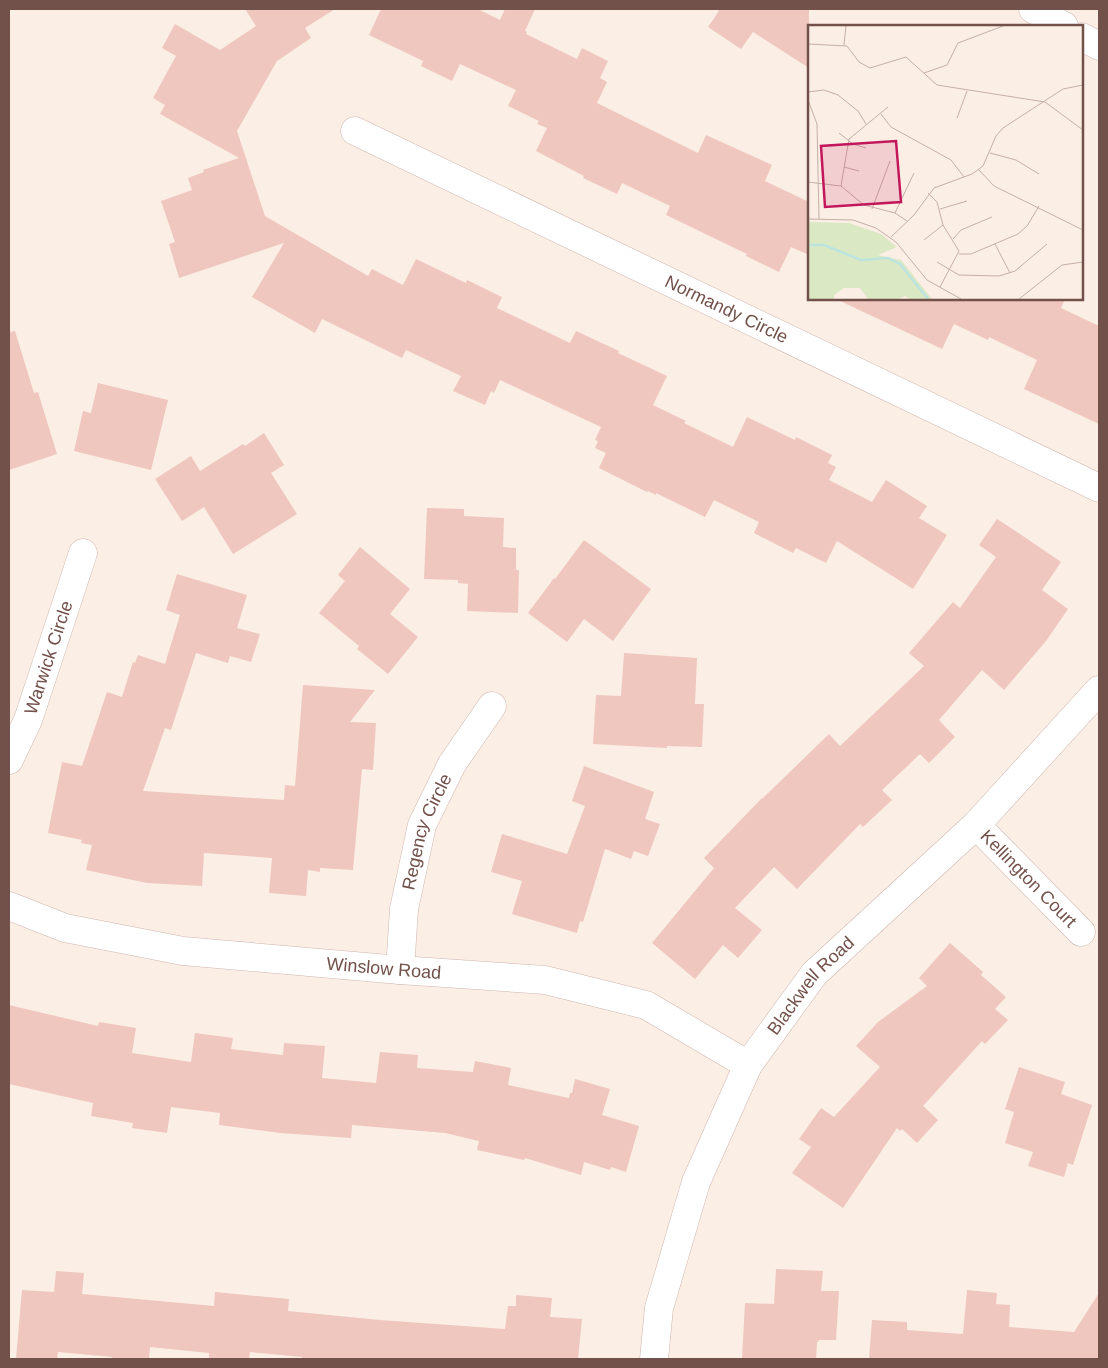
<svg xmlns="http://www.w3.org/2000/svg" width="1108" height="1368" viewBox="0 0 1108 1368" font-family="Helvetica,sans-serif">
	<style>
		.building { fill: #efc7be }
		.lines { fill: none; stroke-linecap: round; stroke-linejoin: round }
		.minor-casing { stroke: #ceb6af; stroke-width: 29 }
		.minor { stroke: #fff; stroke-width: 28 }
		.labels { text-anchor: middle; stroke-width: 5; stroke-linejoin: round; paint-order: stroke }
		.street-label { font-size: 18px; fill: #73514b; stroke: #fef2eb }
		.inset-river { fill: none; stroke: #bbe4e0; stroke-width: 2.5 }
		.inset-road { fill: none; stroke: #c5afa7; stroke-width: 1 }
		.view { fill: #c2185b; fill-opacity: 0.15; stroke: #c2185b; stroke-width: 2.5 }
		.inset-edge { fill: none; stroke: #73514b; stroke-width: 2.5 }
	</style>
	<rect width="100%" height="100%" fill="#fbeee5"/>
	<path class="building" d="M245 9H335L305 28 311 38 277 61 237 131 265 216 368 276 372 269 403 285 416 259 466 283 467 280 502 297 497 308 570 343 576 331 619 351 618 353 667 376 653 405 686 421 684 423 733 447 747 417 795 440 796 437 832 455 828 463 836 467 829 480 872 502 886 480 927 506 919 518 947 535 913 589 837 541 826 563 796 548 793 553 754 533 759 522 714 500 705 517 656 493V495L648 491 647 492 599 468 606 453 595 448 598 441 595 440 601 427 500 380 494 393 491 391 485 405 453 391 461 376 406 350 402 358 322 319 315 333 252 297 284 243 179 278 169 244 175 242 161 201 192 190 188 178 204 172 203 170 239 158 160 114 165 105 153 98 176 56 162 48 175 24 220 50 256 26Z
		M381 9H478L500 20 505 9H535L525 31 527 32 526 34 577 59 582 48 608 61 600 78 607 82 597 103 698 153 706 135 772 165 765 181 809 202V255L791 247 779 272 746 256 747 254 666 215 670 206 622 183 617 194 583 178 584 176 536 151 547 128 537 124 539 121 508 106 516 90 460 64 452 81 421 66 423 61 369 35Z
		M716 9H809V68L753 32 741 49 708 27 719 11Z
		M836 299H1065L1061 308 1099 326V424L1024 389 1037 360 989 337 988 340 954 324 942 349Z
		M15 331 34 393 38 392 57 454 9 470V332Z
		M98 383 168 400 151 470 74 451 83 411 91 413Z
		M264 433 284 465 271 473 297 514 233 554 204 507 182 521 155 479 191 456 200 471 243 444 245 446Z
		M427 508 464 509V516L504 518 503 547 516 548V570H519L518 613 467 611 468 584 458 583V580L424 579Z
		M997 519 1014 530 1061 562 1042 590 1068 609 1046 641 1004 690 982 670 939 720 955 737 929 763 920 754 882 790 892 800 863 827 860 824 797 889 774 867 735 908 762 930 738 958 723 945 695 979 652 943 714 868 704 858 762 798V799L829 734 840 746 924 666 909 653 953 602 960 608 996 557 979 545Z
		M584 540 651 589 613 641 584 619 567 642 528 613 554 578 555 579Z
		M360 547 410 589 390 614 418 637 388 674 357 649 359 646 319 613 345 581 338 575Z
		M177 574 247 595 237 628 260 634 251 662 230 656 228 663 196 653 171 730 165 728 143 791 284 800 285 785 295 786 303 685 375 690 350 722 376 723 373 770 362 769 353 870 320 868V872L308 870 306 896 269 893 272 858 204 853 202 886 147 883 86 870 92 845 81 843 82 840 48 833 62 762 82 766 107 692 122 697 133 662 135 663 138 655 165 664 180 615 166 610Z
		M624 653 697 658 695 704H704L702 747 667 746V748L593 744 596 695 621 696Z
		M584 766 654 792 645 819 660 824 648 856 634 851 631 859 605 849 583 922 580 921 577 933 512 914 522 881 491 872 502 834 567 854 585 806 572 801Z
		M950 943 983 972 981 975 1006 997 995 1009 1008 1020 985 1044 982 1041 923 1106 938 1120 917 1143 902 1129 900 1131 897 1128 843 1208 792 1173 811 1147 799 1139 821 1108 834 1117 880 1067 856 1046 878 1022 927 986 919 978Z
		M9 1005 98 1026 99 1022 136 1028 132 1053 191 1062 195 1033 233 1038 231 1049 283 1055 284 1043 325 1046 322 1078 376 1083 380 1052 418 1055 417 1068 473 1072 475 1061 511 1068 508 1085 569 1098 570 1093H572L575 1079 610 1089 602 1115 639 1126 626 1172 611 1167 610 1170 584 1162 581 1175 525 1158 524 1160 477 1150 479 1141 445 1133 352 1125 351 1138 280 1133 219 1125 220 1113 171 1107 167 1133 132 1128 133 1123 91 1116 93 1103 9 1084Z
		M1019 1067 1065 1082 1061 1094 1092 1105 1073 1165 1068 1163 1064 1177 1028 1166 1033 1152 1005 1143 1014 1112 1005 1109Z
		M776 1269 823 1271 821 1291H839L836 1340H819L818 1342H817L816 1359H742L745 1303 774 1304Z
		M56 1271 84 1273 82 1294 214 1306 215 1292 289 1299 288 1311 380 1320 505 1329 508 1306H516V1295L552 1298 550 1317 582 1319 578 1359H302V1357L250 1352 249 1359H209V1353L150 1347 149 1359H112V1357L58 1352 57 1359H16L22 1290 54 1292Z
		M967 1290 997 1293 996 1304 1010 1305 1009 1327 1074 1332 1099 1293V1359H869L872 1320 907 1322V1330L963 1334Z"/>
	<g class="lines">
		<g class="minor-casing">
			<g id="minor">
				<path d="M1033 9 1064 26"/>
				<path d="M1082 37 1099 46"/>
				<path id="s1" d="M355 131 1099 488"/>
				<path id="s2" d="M9 760 28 720 83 553"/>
				<path id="s3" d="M976 825 1081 932"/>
				<path id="s4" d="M9 906 65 928 183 951 400 970 545 980 646 1005 748 1065"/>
				<path id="s5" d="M400 970 404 909 422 825 452 764 492 706"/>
				<path id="s6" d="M654 1359 659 1308 696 1182 748 1065 814 974 976 825 1099 690"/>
			</g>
		</g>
		<use href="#minor" class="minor"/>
	</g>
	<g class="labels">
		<g class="street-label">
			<text dy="6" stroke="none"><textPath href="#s1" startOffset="412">Normandy Circle</textPath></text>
			<text dy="6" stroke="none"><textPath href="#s2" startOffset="110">Warwick Circle</textPath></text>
			<text dy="6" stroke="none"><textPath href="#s5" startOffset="142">Regency Circle</textPath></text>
			<text dy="6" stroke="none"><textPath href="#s3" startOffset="75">Kellington Court</textPath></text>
			<text dy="6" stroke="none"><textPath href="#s4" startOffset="382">Winslow Road</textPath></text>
			<text dy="6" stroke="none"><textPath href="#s6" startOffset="412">Blackwell Road</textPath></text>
		</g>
	</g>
	<g transform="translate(808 25)">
		<rect width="275" height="275" fill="#fbeee5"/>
		<path d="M0 197 41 198 73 209 89 222 70 230 93 235 124 274H102L97 271 90 274H60L52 263H36L26 270V274H0Z" fill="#dbe8c4"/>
		<path class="inset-river" d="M0 220H16L53 235 80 233 92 239 120 274"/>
		<path class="inset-road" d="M0 19 39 21 51 37 62 43 98 32 129 60 237 77 275 105M36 20 38 1M116 48 139 40 150 18 195 1M0 67 16 65 30 70 50 86 58 99M0 75 9 99 11 194M73 89 83 102 143 135 156 152M149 93 159 66M31 108 45 119 58 123M182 128 208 135 231 149M36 142 51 146M171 145 186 161 275 205M0 157 33 161 56 180 87 188 99 196M33 161 41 114 80 82M120 168 129 177 135 200 151 226 132 262M64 184 82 136M132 184 159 176M87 188 106 148M0 194 45 195 68 203 88 217 119 255 153 274M83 212 106 190 126 163 164 149 175 141 188 111 195 103 255 64 275 60M145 214 153 205 184 192M116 215 135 200M187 219 202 248M151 229H163L210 209 219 201 231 181M129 237 151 250 191 251 207 246 239 219M211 274 254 240 275 237"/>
		<path class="view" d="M88 116 93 177 17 182 13 121Z"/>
		<rect width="275" height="275" class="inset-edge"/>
	</g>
	<rect width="1108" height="1368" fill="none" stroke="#73514b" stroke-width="20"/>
</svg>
